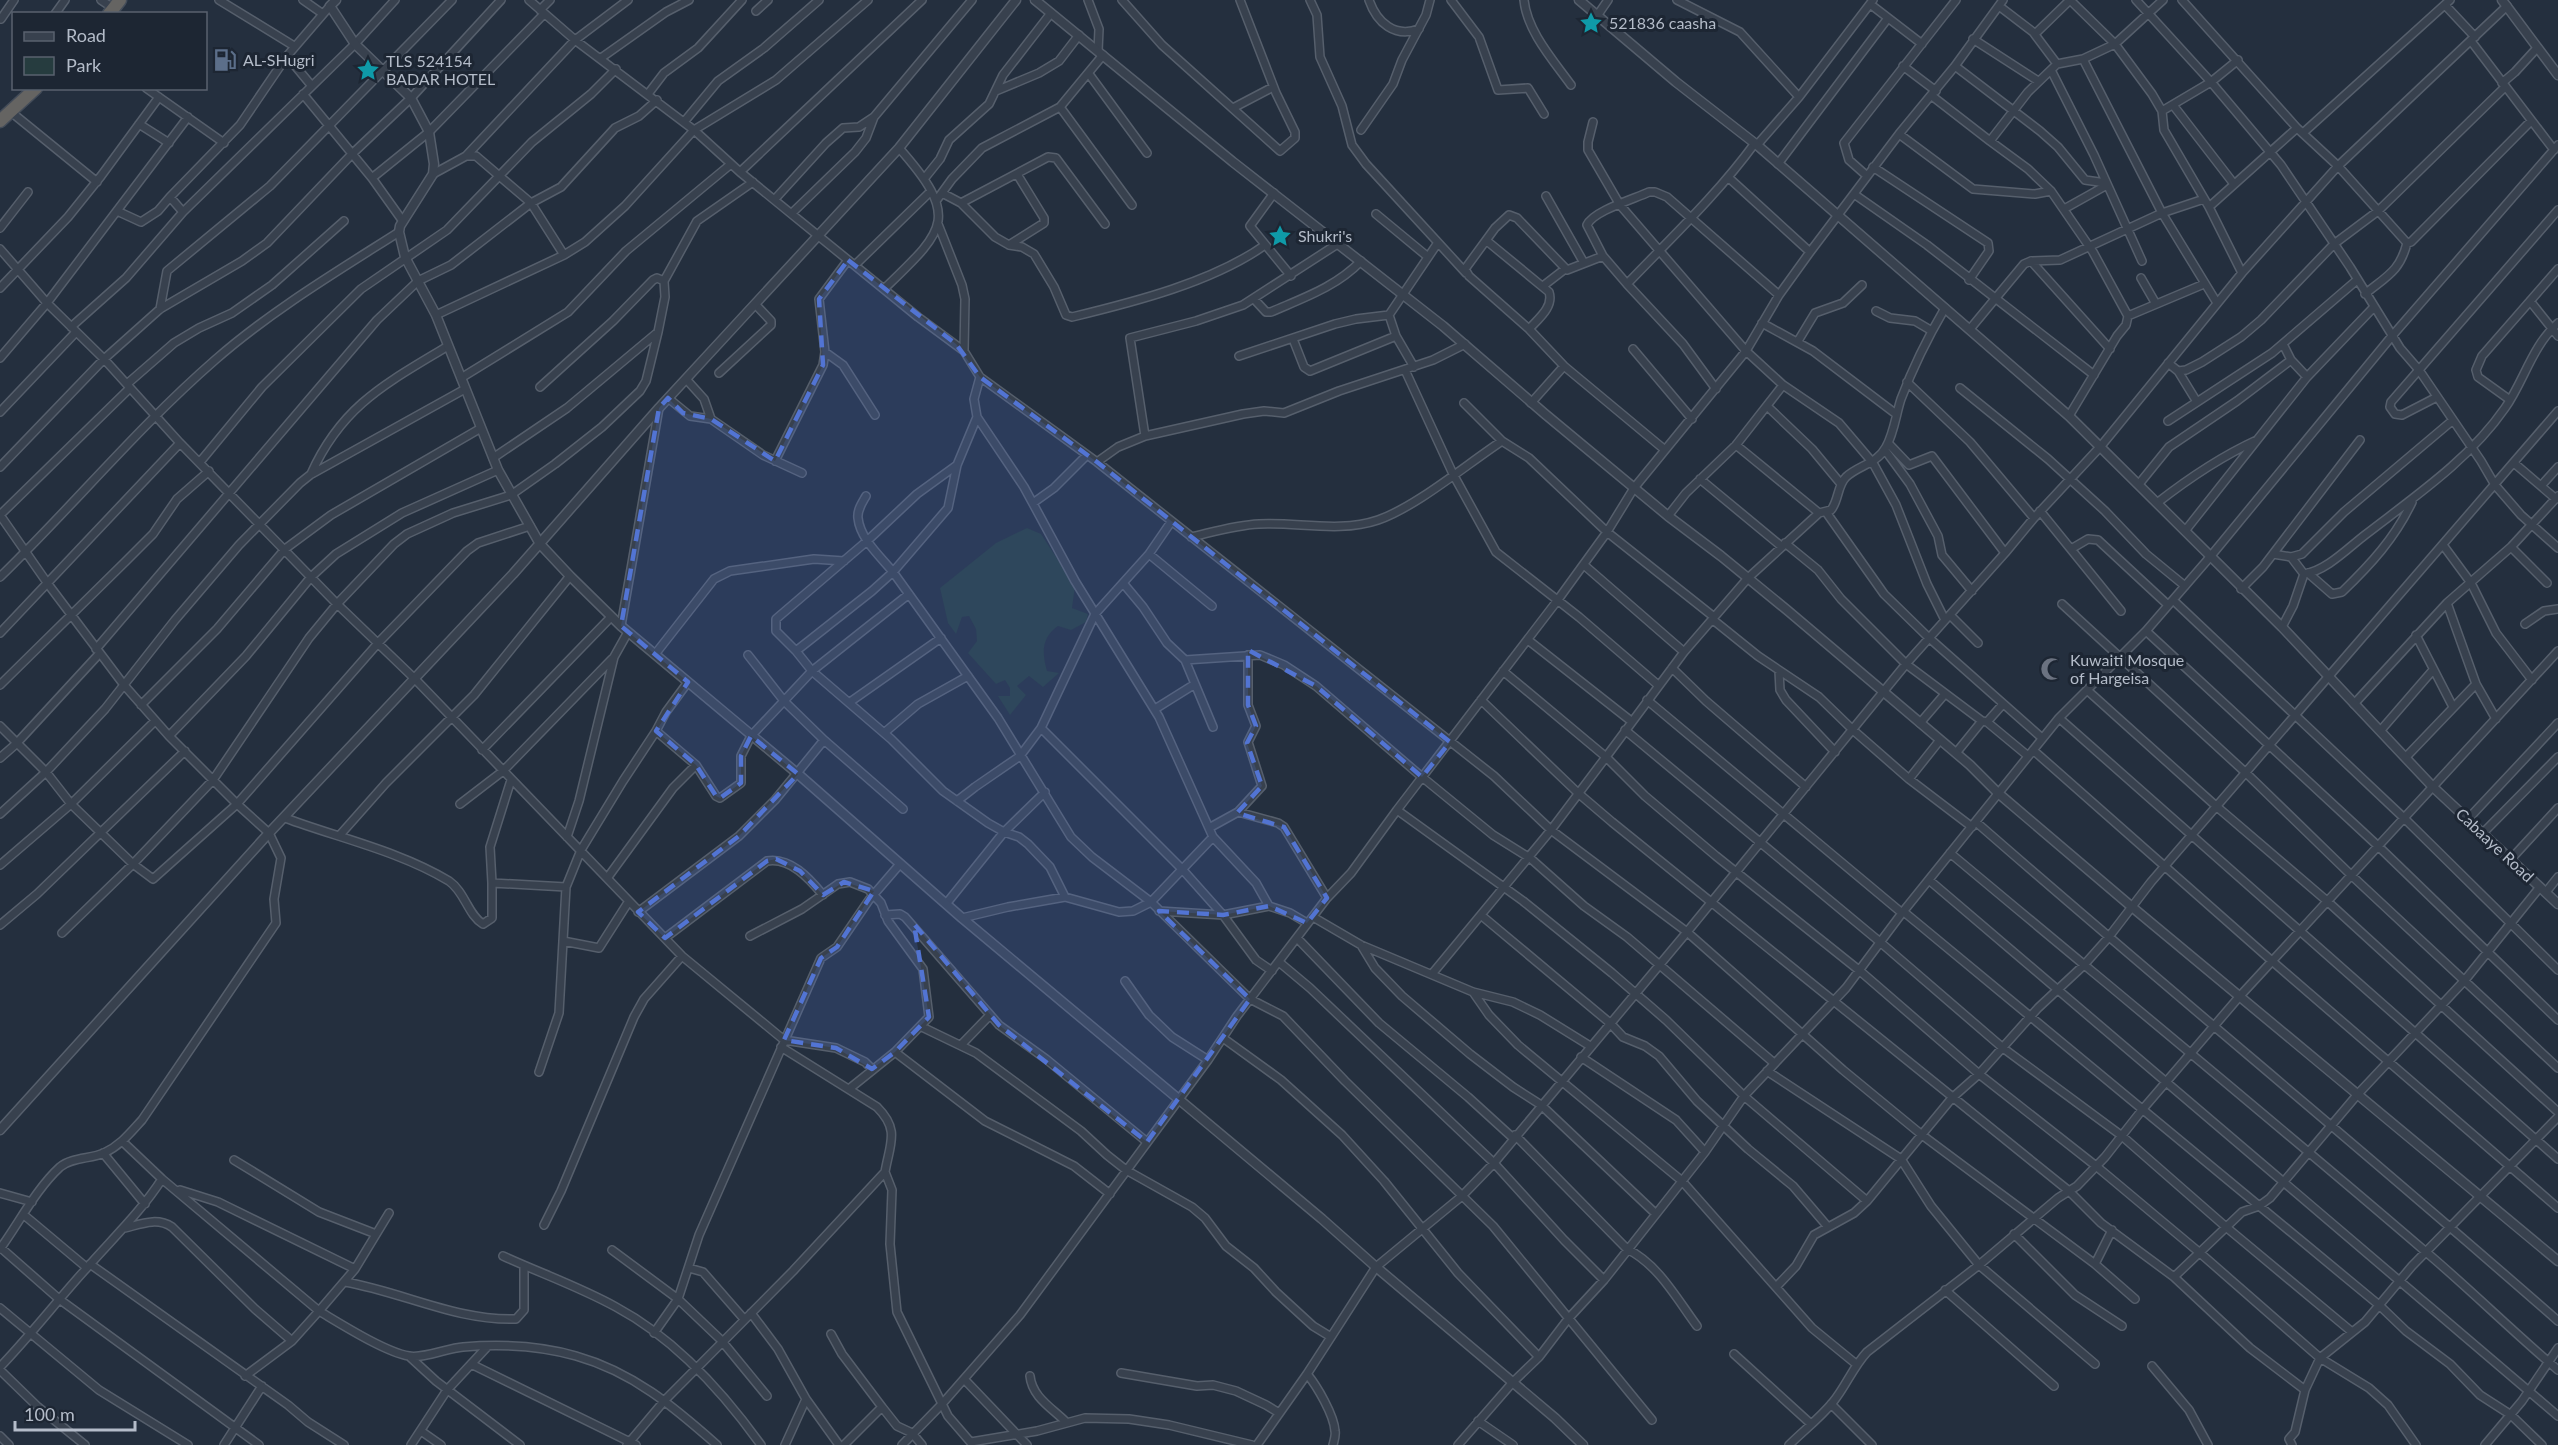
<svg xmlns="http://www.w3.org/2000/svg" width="2558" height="1445" viewBox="0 0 2558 1445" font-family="Lato,sans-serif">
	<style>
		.green { fill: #263c3f }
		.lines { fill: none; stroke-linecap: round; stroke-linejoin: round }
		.minor-casing { stroke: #565f6c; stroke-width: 10 }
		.tertiary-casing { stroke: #565f6c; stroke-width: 11 }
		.trunk-casing { stroke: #434c59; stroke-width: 15 }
		.minor { stroke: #38414e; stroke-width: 7 }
		.tertiary { stroke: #38414e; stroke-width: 8 }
		.trunk { stroke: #656462; stroke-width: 12 }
		.marked { fill: #5274d3; fill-opacity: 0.2; stroke: #5274d3; stroke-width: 4.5; stroke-dasharray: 12 8; stroke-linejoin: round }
		.labels { text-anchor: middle; stroke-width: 6; stroke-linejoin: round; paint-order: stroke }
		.poi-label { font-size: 16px; fill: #b4bcc9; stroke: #1d2633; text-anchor: start }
		.street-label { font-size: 16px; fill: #b4bcc9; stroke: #1d2633 }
	</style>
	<rect width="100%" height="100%" fill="#242f3e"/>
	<path class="green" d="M1027 528 1041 534 1075 586 1072 608 1088 614 1086 622 1071 630 1058 626C1041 638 1042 653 1047 671L1059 673 1043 687 1029 676 1017 686 1026 695 1010 715 998 696H1010V688L1005 680 996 684 968 653 977 641 976 629 969 616 962 617 956 634 948 623 940 588 996 543Z"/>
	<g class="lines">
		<g class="minor-casing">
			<path id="minor" d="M101 0 113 8
				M219 0 294 46
				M303 0 323 14
				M529 0 575 40 694 130 740 172 918 317 964 351 980 377 1097 462 1494 776 1551 830 1687 932 1843 1070 1922 1135 2095 1264
				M1088 0 1099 29 1098 51
				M1122 0 1162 45 1280 151 1295 138V132L1276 93 1240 0
				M1310 0 1317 15 1320 57 1342 106 1352 145 1366 164 1466 273
				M1369 0C1377 23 1395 38 1419 29
				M1451 0 1479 37 1498 90 1528 88 1544 114
				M1524 0C1527 31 1553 60 1571 85
				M1677 0 1740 32 1799 97
				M2136 0 2211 82 2281 165 2350 267 2400 348 2419 370 2481 461 2495 485 2521 515 2558 548
				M2182 0 2297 128 2338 166 2407 243
				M1870 4 1922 44
				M2445 5 2475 37
				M1999 6 2033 32 2057 64
				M540 10 550 0
				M756 11 768 0
				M55 14 65 0
				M1597 16 1608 0
				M1 19 14 0
				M2035 34 2070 0 2115 44 2152 94 2162 111 2164 130 2209 207 2242 273
				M1973 39 2038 81
				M2471 41 2554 150
				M601 58 666 12 689 0
				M2083 59 2162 213 2217 303
				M1903 66 1936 91
				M1955 66 2040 131 2058 147 2085 180 2106 183
				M2051 70 2094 155 2142 261
				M1089 74 1147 153
				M2502 83 2515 72 2537 48
				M311 85 287 56 330 6
				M146 88 224 143
				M996 91 1039 73 1059 61 1079 35
				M303 94 372 178 402 220
				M648 94 664 73 698 48 742 0
				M1932 96 1990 141 2028 92 2057 64 2083 59 2115 44 2163 0
				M2173 105 2234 184
				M1060 107 1132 205
				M1233 108 1273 87
				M2162 111 2211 82 2238 60
				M11 112 97 182
				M684 122 718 81 764 48 819 0
				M1593 122 1588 142V150L1620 205 1746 351 1783 385 1839 423 1873 463 1896 505 1927 584 1945 620
				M139 124 169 143
				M1361 130 1393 84 1402 60 1426 15 1430 0
				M2303 133 2450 0
				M1899 134 1973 189 2035 194 2051 191
				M1990 141 2028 169 2051 191 2093 252 2128 316 2126 325 2117 336 2069 416
				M1757 145 1799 97 1873 0
				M466 156 575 40 628 0
				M1778 164 1888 18
				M1873 167 1988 243 1989 251 1969 280
				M740 172 922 0
				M433 174 466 156H476L531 203 564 255
				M1867 176 1849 160 1844 143 1956 0
				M372 178 429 132 544 14
				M1729 178 1810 252
				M924 179 940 159 949 140 989 104 1003 75 1051 13
				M942 193 961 203 995 237 1009 245 1022 247 1034 254 1054 287 1066 315 1072 317C1134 302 1213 282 1265 245
				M1274 193 1250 226 1291 276
				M1854 194 1927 245 2094 375
				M1546 196 1584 263
				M775 199 826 143 843 128 859 127 874 117 972 0
				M936 201 952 179 982 148 1060 107 1103 55
				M961 203 1048 157 1056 158 1105 224
				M2209 207 2297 128
				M2064 209 2107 185
				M117 211 141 222 158 211 170 197
				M183 212 170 197 240 125 287 56
				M792 213 855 152 866 138 874 117
				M1376 214 1428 257
				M938 224 962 285 965 299 964 351
				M0 228 28 192
				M1487 241 1549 292C1554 307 1538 319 1529 329
				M1009 245 1044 223V218L1017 174
				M0 249 47 303 104 359 180 443 337 604 415 679 682 956 784 1040 836 1048 865 1062 872 1069
				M2031 261 2110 349
				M855 265 931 191
				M2141 278 2156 304
				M664 281 697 221 753 182
				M1627 284 1603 256 1587 225C1593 211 1634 199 1649 192H1655L1667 197 1779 295
				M1543 286 1565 269
				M0 288 68 217 101 176 159 97
				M885 288C945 230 961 218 899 148
				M2365 294C2387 276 2400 271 2407 243L2411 242 2531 121
				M1254 299 1266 312H1271C1303 298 1336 287 1361 261
				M2530 301 2558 336
				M1945 308C1928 337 1913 367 1901 399 1896 414 1894 433 1886 447 1877 464 1859 465 1846 477 1837 486 1839 500 1831 510L1819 513 1748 578 1684 652 1606 757 1645 796 1716 856 1860 971 1979 1074 2096 1166 2200 1253 2320 1358 2369 1388 2388 1405 2416 1445
				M160 309 167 271 270 186 452 0
				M1876 311 1890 318 1915 321 1932 331
				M436 315 564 255 585 242 625 206 694 130 776 80 868 0
				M2128 316 2204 284
				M1762 323 1813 351 1896 414
				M71 327 126 278 183 212 355 44 395 0
				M1970 329 2024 264 2031 261 2060 260 2162 213 2204 199
				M1293 339 1304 367 1310 371 1396 336
				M1798 341 1815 313 1843 303 1862 285
				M2283 344 2291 360 2307 377
				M1633 349 1692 419
				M825 352 843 365 875 415
				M1239 356 1335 324 1356 319 1389 315
				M0 358 47 303 188 117
				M2168 363 2178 371 2197 402
				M1564 366 1529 329 1469 276 1465 269 1495 228 1509 215 1517 218 1567 270 1603 256
				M1414 367 1396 336 1389 315 1437 244
				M1405 370 1453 474 1496 552 1579 617 1658 685
				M2178 371 2186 370 2202 362 2241 337 2261 320 2334 244 2378 211 2505 87
				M719 373 771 325V321L756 305
				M980 377 974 399 977 417 1024 487 1075 581 1159 717 1213 837 1256 883 1269 906
				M461 378 568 312 626 251 731 164
				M686 379 704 399 711 419 763 455 802 473
				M1907 382 1970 442 2034 518
				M127 384 174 343 199 328 232 313 272 285 344 221
				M1960 388 2048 459 2105 511 2146 554 2185 586
				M1716 389 1683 344 1627 284C1671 238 1717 195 1755 143
				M2437 397 2402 415 2395 414 2390 407 2391 402 2558 210
				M668 398 690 416 711 419
				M2510 400 2478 377 2476 370 2482 356 2558 269
				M1464 403 1502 441 1529 458 1607 532 1714 617
				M1531 403 1564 366 1665 450
				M1768 407 1812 449 1841 484
				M0 412 76 332
				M977 417 957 465 948 508 893 572 998 718 1071 837 1092 857 1151 902 1250 999 1283 1016 1345 1081 1493 1226 1652 1420
				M2168 421 2272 353 2357 280
				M1145 436 1130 338 1196 321 1243 305 1339 243
				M1888 443 1909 465 1932 456 2005 553
				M1736 445 1819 513
				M1885 450 1910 484 1938 536 1942 555 1972 591
				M493 458 567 408 658 332 665 297 664 281 657 278 653 280 613 321 540 387
				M775 461 823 365 825 352 819 299 848 260
				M200 462 262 387 361 289 447 230 532 142 591 94 616 69
				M1097 462 1118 447 1145 436 1243 414 1264 411 1284 413 1339 391 1433 360 1465 344
				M2514 463 2556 499
				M0 467 104 359 160 309 242 261 267 243 352 154 411 98 501 0
				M311 474C342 405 387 383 448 346
				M1700 479 1781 546
				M2139 484 2169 447 2237 401 2291 360
				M2541 486 2558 467
				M866 496C862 503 857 510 858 518 860 539 881 557 893 572L872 591 796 651 812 671 891 739 943 791 988 823 1004 832 1019 837 1028 844 1050 867 1065 897
				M1033 503 1054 488 1087 455
				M2157 503C2189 478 2220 457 2257 440
				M2040 511 2121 611
				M1826 512 1884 594 1928 637 2042 738
				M0 515 48 584 124 685 169 736 237 804 269 833 281 858 274 899 276 923 142 1120C130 1133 121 1145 104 1153 91 1159 72 1157 60 1167 36 1189 19 1223 0 1249
				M0 515 130 388
				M1668 516 1686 493 1736 445 1783 385
				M2185 531 2307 377 2373 308
				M1191 537C1213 532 1236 525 1259 524 1298 522 1340 533 1378 520 1416 507 1467 464 1502 441
				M1785 543 1818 570 1841 599 1906 664 1982 721 1987 722 2028 756
				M2443 545 2471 583 2496 633 2532 680
				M2511 547 2547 583
				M2071 549 2088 539 2098 540 2168 605
				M1149 554 1212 606
				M2273 554 2291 557 2302 554 2344 512 2453 420
				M2291 557 2304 574
				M1584 565 1684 652
				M2308 573 2332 594 2342 592C2371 564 2395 538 2412 502
				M2304 574C2326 571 2348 548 2365 535 2414 497 2469 460 2505 408 2524 381 2532 346 2558 323
				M0 577C73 506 138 427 215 360 271 311 336 272 399 232
				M1123 583 1143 607 1167 643 1185 660 1213 727
				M2241 589 2263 567 2360 440
				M2173 600 2404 818 2558 970
				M2447 603 2476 684 2496 719
				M2062 604 2245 772 2351 875 2558 1068
				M1950 615 1978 643
				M1712 619 1758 656 1819 697 1853 730 1909 779 1972 827
				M2525 624 2544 611 2558 609
				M621 626 659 408
				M2282 627 2293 606 2304 574
				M2146 631 2378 846 2558 1020
				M0 633 180 443
				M2416 635 2453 707
				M1528 640 1631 721
				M96 649 377 320 418 281 451 265 531 203 561 187 615 128 639 116 657 100
				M796 651 776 631V619L867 541 917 494 957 465
				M656 653 714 579 730 571 814 559 844 561
				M1185 660 1260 655 1284 665 1316 686 1422 777 1493 835 1530 858 1584 906 1627 937 1774 1063
				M1672 668 1706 701 1806 787
				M1779 671 1780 690 1786 700 1835 752
				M688 682 666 712 656 731 696 765 716 796 720 798 741 783V756L751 736 812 671 909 594
				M0 685 125 562 153 534 177 499 209 471
				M2087 690 2216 806 2327 901 2558 1112
				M1481 700 1578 793 1612 822 2069 1191 2101 1223 2174 1277 2250 1348 2305 1390
				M1647 700 1902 913
				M850 702 941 638
				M2354 704 2447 603 2511 547 2558 496
				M141 705 217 629 285 549 331 515 481 428
				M1155 709 1195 684
				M2059 718 2558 1159
				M1987 722 2003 704
				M1920 723 1944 695
				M0 726 46 772 71 804 133 864 153 879 237 804 379 642 467 551 478 543 530 526
				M1041 728 1182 869 1223 915 1256 960 1272 971
				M1625 730 1880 942 2003 1048 2122 1136 2226 1227 2352 1332
				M2381 730 2433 670
				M884 733 918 704 968 676
				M169 736 246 656 311 577 336 554 402 513 498 470
				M824 740 903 809
				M482 750 611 617
				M2033 750 2272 961 2558 1208
				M1956 753 1982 721
				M2406 757 2476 684
				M0 758 16 744 99 654
				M1909 779 1940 740
				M957 801 975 787 1020 756 1041 728 1095 614 1149 554 1171 522
				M460 804 503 771 612 659
				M1397 810 1523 901 1612 973 1666 1020 1744 1096 1867 1201
				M1238 812 1262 786 1248 742 1256 726 1248 705V655
				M0 814 46 772 105 709 175 620 239 545 300 483 310 475 465 389
				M285 818C339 838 399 851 449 881 465 892 468 915 483 924L492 918V883L566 887
				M2468 819 2558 723
				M1976 822C2168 990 2366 1152 2558 1321
				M1209 828 1238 812 1278 823 1284 827 1327 898
				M2483 833 2558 757
				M339 836 386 783 474 695 570 576
				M567 837 579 801 614 657 628 632
				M1950 853C2109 986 2269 1117 2426 1252 2471 1290 2513 1332 2558 1370
				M2511 859 2558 808
				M0 865 71 804 155 721
				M608 877 673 788 696 765
				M1929 880 2558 1416
				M492 883 490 847 511 780
				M2546 892 2558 877
				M946 904 1004 832 1045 792
				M1159 911 1223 915 1269 906 1290 913 1307 923
				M638 912 739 836 775 800 824 740 784 701 748 655
				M1904 912 2379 1305 2406 1331 2450 1364 2480 1395 2511 1415 2542 1445
				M885 915 900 914 905 917 999 1025 1046 1059 1147 1142
				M1482 916 1610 1023 1623 1037 1645 1046 1659 1056 1697 1101 1748 1149 1793 1186 1828 1227
				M1313 917 1361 945 1473 992 1513 1002 1540 1015 1590 1046
				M962 918 1008 907 1065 897 1119 912 1133 911 1151 902 1213 837
				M0 925 37 894 185 751
				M62 933 133 864 213 780 309 638 337 604 394 544 407 534 453 513 511 495 555 464 602 427 640 391 646 381 658 332
				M750 936 802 909 838 884 850 882 868 889 881 903 888 921 923 969 929 1017 895 1052 849 1089
				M665 938 767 861C790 857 809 878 823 895
				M1297 938 1379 1023 1468 1097 1513 1138
				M563 941 599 948 629 901
				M1361 945 1375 968 1402 996 1470 1054 1513 1087 1541 1105 1656 1214
				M1279 962 1310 988 1494 1163 1564 1240 1604 1280
				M1432 974 1551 830 1606 757 1503 671
				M1125 981 1149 1015 1172 1037 1208 1060
				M1473 992 1489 1015 1518 1045 1682 1181 1812 1328 1856 1364
				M922 1027 976 1053 1081 1131 1107 1155 1126 1170 1192 1207 1205 1218 1226 1246 1254 1268 1276 1292 1313 1326 1331 1337 1307 1374C1317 1386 1334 1415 1335 1431 1336 1435 1334 1441 1333 1445
				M1223 1038 1281 1080 1342 1135 1384 1181 1458 1273 1539 1357
				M961 1045 990 1015
				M781 1047 877 1107C900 1130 890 1143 885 1172
				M895 1052 985 1121 1074 1166 1110 1194
				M1581 1057 1676 1120 1705 1152
				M1767 1071 1901 1159 1931 1206 1979 1265 2095 1364
				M539 1072 559 1013 566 887 581 850 623 781 656 731
				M1515 1135 1627 1249C1658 1264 1677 1299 1697 1326
				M123 1142 162 1179 319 1311 355 1269 389 1213
				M103 1153 145 1204
				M234 1160 319 1212 376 1234
				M180 1190 218 1202 355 1269
				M0 1193 32 1202
				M24 1215 86 1267
				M544 1225 561 1191 634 1017 644 999 682 956
				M125 1228C141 1224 157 1217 172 1227L255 1309 292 1341
				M2112 1230 2095 1264 2135 1299
				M2014 1234 2075 1295 2122 1326
				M1 1248 59 1299 259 1445
				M612 1250 678 1299 721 1340 767 1396
				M503 1256C540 1273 580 1287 616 1307 674 1338 723 1392 761 1445
				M90 1264 288 1405 308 1422 344 1445
				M689 1268 703 1272 744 1319
				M2174 1277 2242 1212 2259 1206 2270 1198 2357 1095 2465 980 2540 887
				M345 1282C403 1292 456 1321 516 1319L524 1310V1266
				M1776 1287 1796 1266 1814 1235 1854 1213 1867 1201 1952 1098 1979 1074 2038 1008 2084 965 2108 938 2151 882 2558 411
				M1945 1290 2054 1386
				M0 1308 99 1390 188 1445
				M751 1313 778 1349 806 1399 785 1445
				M654 1333 678 1299 699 1235 821 958 837 947 869 900 900 864
				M831 1334 842 1354 882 1407
				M1331 1337 1376 1267 1462 1196 1494 1163 1687 932 1906 664 2005 553 2034 518 2101 446 2242 273 2338 166 2507 6
				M1734 1354 1811 1424
				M410 1357 436 1381 520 1445
				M471 1364 636 1445
				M2152 1366 2189 1410 2208 1445
				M0 1367C30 1336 56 1302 85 1270 111 1240 140 1213 162 1179
				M0 1370 38 1407 85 1445
				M1121 1373 1197 1386 1213 1385 1236 1391 1266 1405 1279 1413
				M245 1376 292 1341 319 1311C341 1324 385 1352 409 1356 423 1359 448 1348 463 1347 499 1344 541 1346 576 1356 633 1372 674 1407 717 1445
				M1030 1376C1032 1397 1052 1408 1066 1422
				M964 1379 1027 1445
				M806 1399 839 1445
				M1831 1404 1872 1445
				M1478 1421 1513 1445
				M421 1431 441 1445
				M0 1436 9 1445
				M971 1442 1037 1431 1085 1418 1129 1419 1169 1425 1252 1445
				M224 1445 262 1386
				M411 1445 447 1390 487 1347
				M627 1445 665 1400 793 1271 885 1172 892 1190 890 1244 897 1312 948 1416 973 1445
				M844 1445 882 1407 897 1426 912 1433 922 1445
				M902 1445 942 1404 1020 1315 1208 1060 1237 1016 1327 898 1351 873 1397 810 1557 601 1607 532 1634 488 1746 351 1779 295 1810 252 1899 134 1955 66 2003 0
				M1257 1445 1307 1374
				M1458 1445 1513 1382 1539 1357 1568 1319 1604 1280 1705 1152 1744 1096 1846 988 1902 913 2059 718 2146 631 2210 557 2392 336 2558 145
				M1789 1445C1803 1431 1820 1418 1833 1402 1846 1386 1853 1367 1867 1352L1979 1265 2058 1198 2077 1186 2105 1157 2142 1110 2239 997 2558 651
				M2292 1445 2289 1439 2295 1432 2305 1390 2320 1358 2365 1322 2412 1266 2558 1117
				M2485 1445 2522 1401 2558 1348"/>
		</g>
		<g class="tertiary-casing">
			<path id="tertiary" d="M336 0 330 6 355 44 411 98 429 132 434 164 433 174 400 226 399 232 405 257 436 315 498 470 540 544 570 576 621 626 798 774 962 918 1322 1219 1376 1267 1555 1418 1583 1445
				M1035 0 1233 162 1443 326 1545 414 1668 516 1721 556 1787 610 1970 765 1998 793 2132 907 2558 1261
				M1579 0 1676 82 1757 145 2069 416 2282 627 2433 787 2558 904
				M2502 0 2558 75
				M0 1130 269 833 513 574 659 408 899 148 1016 0"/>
		</g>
		<g class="trunk-casing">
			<path id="trunk" d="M109 14 120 0
				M0 121 36 88"/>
		</g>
		<use href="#minor" class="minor"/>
		<use href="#tertiary" class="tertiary"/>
		<use href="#trunk" class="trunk"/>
	</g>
	<path class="marked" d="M848 260 956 344 980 377 1097 462 1450 742 1422 777 1316 686 1248 650V705L1256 726 1247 743 1262 786 1237 813 1284 827 1327 898 1307 923 1269 906 1223 915 1159 911 1250 999 1147 1142 999 1025 914 924 929 1017 895 1052 872 1069 836 1048 784 1040 821 958 837 947 874 891 844 882 823 895 800 871 776 859 767 861 665 938 638 912 739 836 798 774 751 736 741 756V783L720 798 716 796 696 765 656 731 688 682 621 626 659 408 668 398 683 413 711 419 775 461 823 365 819 299Z"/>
	<defs>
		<g id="sight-bare" transform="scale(1.8)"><path d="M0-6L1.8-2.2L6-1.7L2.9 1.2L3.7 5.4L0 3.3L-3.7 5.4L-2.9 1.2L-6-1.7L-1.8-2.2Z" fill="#0f9aa8" stroke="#1d2633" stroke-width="2.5" paint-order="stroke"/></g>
		<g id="fuel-bare" transform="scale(1.8)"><path d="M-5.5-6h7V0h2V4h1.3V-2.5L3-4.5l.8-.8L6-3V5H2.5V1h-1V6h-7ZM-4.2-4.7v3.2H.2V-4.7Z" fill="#5c6f8a" stroke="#1d2633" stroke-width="2.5" paint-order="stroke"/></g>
		<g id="mosque-bare" transform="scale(1.8)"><path d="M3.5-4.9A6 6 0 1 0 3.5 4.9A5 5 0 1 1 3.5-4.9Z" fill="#6b7280" stroke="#1d2633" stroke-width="2.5" paint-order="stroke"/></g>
	</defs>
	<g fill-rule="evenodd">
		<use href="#sight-bare" x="1591" y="23"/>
		<use href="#fuel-bare" x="225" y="60"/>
		<use href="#sight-bare" x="368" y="70"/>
		<use href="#sight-bare" x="1280" y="236"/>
		<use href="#mosque-bare" x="2052" y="669"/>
	</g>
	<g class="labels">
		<g class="poi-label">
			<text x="1609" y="29">521836 caasha</text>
			<text x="243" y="66">AL-SHugri</text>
			<text x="386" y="67">TLS 524154<tspan x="386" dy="18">BADAR HOTEL</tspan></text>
			<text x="1298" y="242">Shukri's</text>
			<text x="2070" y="666">Kuwaiti Mosque<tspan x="2070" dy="18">of Hargeisa</tspan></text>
		</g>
		<g class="street-label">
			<text transform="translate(2495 845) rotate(43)" y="6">Cabaaye Road</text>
		</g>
	</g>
	<rect x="12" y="12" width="195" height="78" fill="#1d2633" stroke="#59626f" stroke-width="1.5"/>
	<rect x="24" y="32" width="30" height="9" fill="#38414e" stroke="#59626f" stroke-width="1.5"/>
	<text x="66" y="42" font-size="18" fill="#b4bcc9">Road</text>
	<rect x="24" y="57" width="30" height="18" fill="#263c3f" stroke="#59626f" stroke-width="1.5"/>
	<text x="66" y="72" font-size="18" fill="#b4bcc9">Park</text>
	<path d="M15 1421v9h120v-9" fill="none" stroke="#b4bcc9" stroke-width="3"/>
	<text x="24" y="1421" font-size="18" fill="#b4bcc9" stroke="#1d2633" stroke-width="4.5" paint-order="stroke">100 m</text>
</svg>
